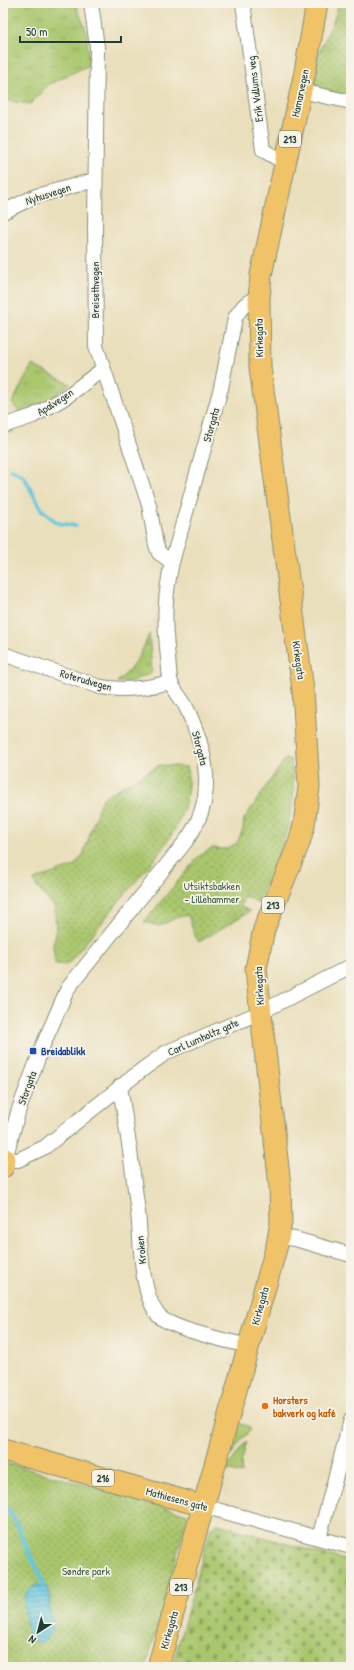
<svg xmlns="http://www.w3.org/2000/svg" width="354" height="1670" viewBox="0 0 354 1670" font-family="'Patrick Hand',sans-serif">
	<style>
		.grass { fill: url(#grass-tufts); stroke: #648251 }
		.cemetery { fill: url(#cemetery-stones); stroke: #648251 }
		.park { fill: url(#park-dots); stroke: #648251 }
		.water { fill: url(#water-rules); stroke: #40828a }
		.lines { fill: none; stroke-linecap: round; stroke-linejoin: round }
		.stream { stroke: #62c7df; stroke-width: 4 }
		.minor-casing { stroke: #848e78; stroke-width: 16 }
		.primary-casing { stroke: #848e78; stroke-width: 23 }
		.minor { stroke: #fff; stroke-width: 14 }
		.primary { stroke: #f0c369; stroke-width: 21 }
		.transit-dot { fill: #1a4fb4; stroke: #f7f3e8; stroke-width: 1.5 }
		.food-dot { fill: #e8710a; stroke: #f7f3e8; stroke-width: 1.5 }
		.labels { text-anchor: middle; stroke-width: 3.5; stroke-linejoin: round; paint-order: stroke }
		.shield { fill: #f7f3e8; stroke: #60746a; stroke-width: 1 }
		.shield-label { font-size: 10px; font-weight: bold; fill: #1f3d34 }
		.street-label { font-size: 11px; fill: #1f3d34; stroke: #f7f3e8 }
		.park-label { font-size: 11px; fill: #3b5940; stroke: #f7f3e8 }
		.transit-label { font-size: 11px; font-weight: bold; fill: #164399; stroke: #f7f3e8; text-anchor: start }
		.food-label { font-size: 11px; font-weight: bold; fill: #c56008; stroke: #f7f3e8; text-anchor: start }
	</style>
	<defs>
		<pattern id="grass-tufts" width="24" height="20" patternUnits="userSpaceOnUse"><rect width="24" height="20" fill="#aac76e"/><path d="M3 7l-1-3M5 7V3M7 7l1-3M15 17l-1-3M17 17v-4M19 17l1-3" fill="none" stroke="#8aa35b"/></pattern>
		<pattern id="cemetery-stones" width="16" height="16" patternUnits="userSpaceOnUse"><rect width="16" height="16" fill="#aac76e"/><path d="M2 7V4a2 2 0 0 1 4 0v3zM10 15v-3a2 2 0 0 1 4 0v3z" fill="#8aa35b"/></pattern>
		<pattern id="park-dots" width="8" height="8" patternUnits="userSpaceOnUse"><rect width="8" height="8" fill="#aac76e"/><path d="M2 2h.1M6 6h.1" fill="none" stroke="#8aa35b" stroke-width="1.8" stroke-linecap="round"/></pattern>
		<pattern id="water-rules" width="6" height="5" patternUnits="userSpaceOnUse"><rect width="6" height="5" fill="#62c7df"/><path d="M0 2.5h6" fill="none" stroke="#50a3b6"/></pattern>
	</defs>
	<rect width="100%" height="100%" fill="#f7f3e8"/>
	<filter id="ink" filterUnits="userSpaceOnUse"><feTurbulence type="fractalNoise" baseFrequency=".025" numOctaves="2"/><feDisplacementMap in="SourceGraphic" scale="8" xChannelSelector="R" yChannelSelector="G"/><feConvolveMatrix kernelMatrix="1 2 1 2 8 2 1 2 1" color-interpolation-filters="sRGB"/></filter>
	<filter id="wash" filterUnits="userSpaceOnUse"><feTurbulence type="fractalNoise" baseFrequency=".012" numOctaves="4" result="noise"/><feDisplacementMap in="SourceGraphic" scale="16" xChannelSelector="R" yChannelSelector="G"/><feGaussianBlur stdDeviation="0.9" result="paint"/><feColorMatrix in="noise" values="0 0 0 0 0 0 0 0 0 0 0 0 0 0 0 0 0 1.4 0 .05"/><feComposite in="paint" operator="in"/></filter>
	<g filter="url(#wash)">
		<rect width="100%" height="100%" fill="#eadfbb"/>
		<path class="grass" d="M3 3H75L86 30 89 65 48 85 30 104 3 100Z
			M32 365 70 384 43 406 21 414 12 403Z
			M149 634 152 670 151 673 130 682H117C133 669 142 653 149 634Z
			M239 1423 250 1427 249 1429 251 1430 241 1440 230 1457Z
			M247 1441 241 1463 242 1474 227 1470 228 1464C233 1463 241 1446 247 1441Z"/>
		<path class="cemetery" d="M218 1524 351 1562V1667H172L211 1527Z"/>
		<path class="park" d="M338 3H351V96L318 89C302 66 337 28 338 3Z
			M285 759 291 760C292 773 295 788 293 800 288 836 275 870 258 902L244 896 241 907 250 911 199 942 195 936 188 915 175 918 160 926 144 922 198 857 212 848 225 849 237 843 243 829 244 819Z
			M160 765 187 767C195 819 156 857 125 894 106 917 87 941 67 965L55 964 53 945 56 933 55 908 37 887 34 880 74 866 83 855 100 803 105 796Z
			M3 1462 188 1514 146 1667H3Z"/>
		<path class="water" d="M38 1585 46 1586C53 1595 49 1601 49 1611 53 1618 55 1623 52 1631 49 1641 38 1646 31 1637 26 1631 22 1600 26 1594 28 1590 33 1586 38 1585Z"/>
		<g class="lines">
			<path class="stream" d="M11 469 24 477 42 510 57 523 76 526
				M3 1504C18 1519 22 1541 32 1559 36 1568 42 1574 43 1585"/>
		</g>
	</g>
	<g filter="url(#ink)">
		<g class="lines">
			<g class="minor-casing">
				<path id="minor" d="M91 3 97 47 95 226 96 346 149 505 156 545 159 553 172 562
					M243 3 263 150 285 163
					M301 91 351 102
					M3 212 36 196 95 180
					M259 299C247 299 241 308 235 318L221 388 172 562C164 599 164 621 168 658 169 666 169 676 171 683 175 692 183 700 187 709 208 754 217 799 186 841L68 988 43 1045 19 1109 5 1159 18 1160 45 1147 143 1069 167 1052 261 1012 351 966
					M3 426 33 416 66 397 103 369
					M3 654 97 686C122 692 146 688 171 682
					M120 1086C127 1128 133 1170 138 1212 141 1241 140 1292 158 1315 169 1328 231 1342 249 1346
					M279 1237 295 1239 351 1255
					M203 1506 351 1547
					M319 1538 351 1420"/>
			</g>
			<g class="primary-casing">
				<path id="primary" d="M3 1159H5L3 1167
					M3 1450 203 1506
					M158 1667 277 1245 281 1222 280 1186 256 969 264 929 299 843 304 825 309 787 303 690 260 367 259 299 261 275 305 72 317 3"/>
			</g>
			<use href="#minor" class="minor"/>
			<use href="#primary" class="primary"/>
		</g>
	</g>
	<rect class="transit-dot" x="29" y="1047" width="8" height="8" rx="2"/>
	<circle class="food-dot" cx="265" cy="1406" r="4"/>
	<g class="labels">
		<g class="shield">
			<rect x="279" y="131" width="22" height="16" rx="3"/>
			<rect x="262" y="897" width="22" height="16" rx="3"/>
			<rect x="92" y="1470" width="22" height="16" rx="3"/>
			<rect x="170" y="1579" width="22" height="16" rx="3"/>
		</g>
		<g class="shield-label">
			<text x="290" y="143">213</text>
			<text x="273" y="909">213</text>
			<text x="103" y="1482">216</text>
			<text x="181" y="1591">213</text>
		</g>
		<g class="street-label">
			<text transform="translate(255 89) rotate(-97)" y="4">Erik Vullums veg</text>
			<text transform="translate(300 93) rotate(-78)" y="4">Hamarvegen</text>
			<text transform="translate(48 194) rotate(-18)" y="4">Nyhusvegen</text>
			<text transform="translate(95 290) rotate(-90)" y="4">Breisethvegen</text>
			<text transform="translate(259 338) rotate(-91)" y="4">Kirkegata</text>
			<text transform="translate(55 402) rotate(-33)" y="4">Apalvegen</text>
			<text transform="translate(211 425) rotate(-75)" y="4">Storgata</text>
			<text transform="translate(299 660) rotate(82)" y="4">Kirkegata</text>
			<text transform="translate(86 680) rotate(16)" y="4">Roterudvegen</text>
			<text transform="translate(200 748) rotate(75)" y="4">Storgata</text>
			<text transform="translate(259 986) rotate(-93)" y="4">Kirkegata</text>
			<text transform="translate(203 1037) rotate(-24)" y="4">Carl Lumholtz gate</text>
			<text transform="translate(27 1088) rotate(-70)" y="4">Storgata</text>
			<text transform="translate(141 1250) rotate(-96)" y="4">Kroken</text>
			<text transform="translate(260 1306) rotate(-75)" y="4">Kirkegata</text>
			<text transform="translate(177 1499) rotate(15)" y="4">Mathiesens gate</text>
			<text transform="translate(169 1630) rotate(-74)" y="4">Kirkegata</text>
		</g>
		<g class="park-label">
			<text x="212" y="890">Utsiktsbakken<tspan x="212" dy="13">- Lillehammer</tspan></text>
			<text x="86" y="1575">Søndre park</text>
		</g>
		<g class="transit-label">
			<text x="41" y="1055">Breidablikk</text>
		</g>
		<g class="food-label">
			<text x="273" y="1404">Horsters<tspan x="273" dy="13">bakverk og kafé</tspan></text>
		</g>
	</g>
	<rect width="354" height="1670" fill="none" stroke="#f7f3e8" stroke-width="16"/>
	<g transform="translate(38 1632) rotate(216)" stroke="#f7f3e8" stroke-width="3" paint-order="stroke">
	<path d="M0-3L7 15L0 10L-7 15Z" fill="#1f3d34"/>
	<text y="-6" font-size="11" font-weight="bold" text-anchor="middle" fill="#1f3d34">N</text>
	</g>
	<path d="M20 36v6h101v-6" fill="none" stroke="#1f3d34" stroke-width="2"/>
	<text x="26" y="36" font-size="12" fill="#1f3d34" stroke="#f7f3e8" stroke-width="3" paint-order="stroke">50 m</text>
</svg>
